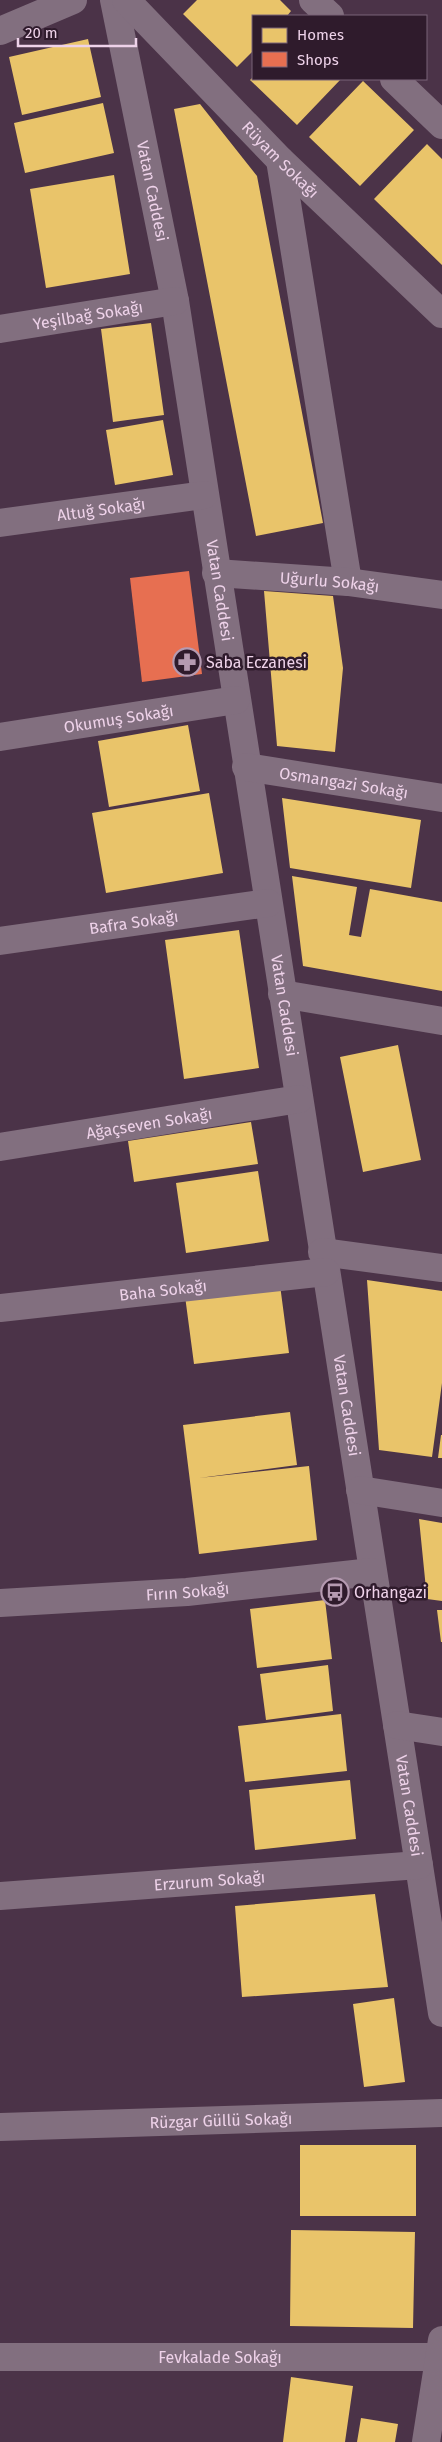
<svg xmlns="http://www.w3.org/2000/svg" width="442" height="2442" viewBox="0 0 442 2442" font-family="'Fira Sans',sans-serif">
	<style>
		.homes { fill: #e9c46a }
		.shops { fill: #e76f51 }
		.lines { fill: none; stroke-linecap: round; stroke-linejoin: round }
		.minor { stroke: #826f7f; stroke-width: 28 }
		.labels { text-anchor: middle; stroke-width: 5; stroke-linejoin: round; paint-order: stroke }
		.street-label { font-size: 16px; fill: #eed2e9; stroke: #2f1b2c }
		.poi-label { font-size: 16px; fill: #eed2e9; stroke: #2f1b2c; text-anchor: start }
	</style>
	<rect width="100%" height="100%" fill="#4b3348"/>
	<path class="homes" d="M197 0H280L291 11 287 16H253V51L237 67 183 14Z
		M88 39 101 97 22 115 9 57Z
		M253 77V79H341L297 125 250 80Z
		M363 81 414 130 360 186 309 137Z
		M103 103 114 153 25 173 14 123Z
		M200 104 257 176 323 523 256 536 174 109Z
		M427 144 442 159V265L374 199Z
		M114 175 130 274 46 288 30 189Z
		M151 323 164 415 113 422 101 329Z
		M163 420 173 475 115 485 106 430Z
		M264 591 333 596 343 668 335 752 277 746Z
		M188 725 200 791 109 807 98 741Z
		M209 793 223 873 106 893 92 813Z
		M282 798 421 820 411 888 290 868Z
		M292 876 357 887 349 935 361 937 370 889 442 902V991L303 966Z
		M239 930 259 1068 184 1079 165 940Z
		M398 1045 421 1160 363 1172 340 1057Z
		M251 1122 258 1164 134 1182 128 1141Z
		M258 1171 269 1241 186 1253 176 1183Z
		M367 1280 442 1291V1383L432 1457 379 1450Z
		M280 1285 289 1353 194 1364 185 1296Z
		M290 1412 297 1465 199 1478 309 1466 317 1540 199 1554 183 1425Z
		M441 1435H442V1458H438Z
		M419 1519 442 1523V1601L427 1599Z
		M325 1600 332 1659 257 1668 250 1609Z
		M437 1610H442V1642H441Z
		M328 1665 333 1711 266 1720 260 1674Z
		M341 1714 347 1771 245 1782 238 1726Z
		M350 1780 356 1839 255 1850 249 1790Z
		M375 1894 388 1987 242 1997 235 1906Z
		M394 1998 405 2082 364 2087 353 2004Z
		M300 2145H416V2216H300Z
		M291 2230 415 2232 413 2328 290 2326Z
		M291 2377 353 2386 345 2442H283Z
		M361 2418 398 2424 395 2442H357Z"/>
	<path class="shops" d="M189 571 202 674 142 682 130 578Z"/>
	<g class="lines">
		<g class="minor">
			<path id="s1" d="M114 0 175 301 442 2013"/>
			<path id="s2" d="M126 0 280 160 442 314"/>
			<path d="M313 0 330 16"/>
			<path d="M0 31 73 0"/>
			<path d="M394 79 442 125"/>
			<path d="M280 160 348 582"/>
			<path id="s3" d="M0 329 175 301"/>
			<path id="s4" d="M0 523 204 495"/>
			<path id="s5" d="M216 573 348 582 442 595"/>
			<path id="s6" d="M0 737 236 700"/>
			<path id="s7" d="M246 767 442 798"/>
			<path id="s8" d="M0 941 268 903"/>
			<path d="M282 994 442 1021"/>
			<path id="s9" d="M0 1147 299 1099"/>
			<path d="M322 1252 442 1268"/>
			<path id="s10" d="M0 1308 326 1272"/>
			<path d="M360 1490 442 1503"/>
			<path id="s11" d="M0 1603 187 1592 372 1572"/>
			<path d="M397 1725 442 1732"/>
			<path id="s12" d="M0 1896 419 1865"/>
			<path id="s13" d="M0 2127 442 2113"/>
			<path id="s14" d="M0 2357H441"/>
			<path d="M426 2442 442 2340"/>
		</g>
	</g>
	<defs>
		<g id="pharmacy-ring" transform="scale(1.4375)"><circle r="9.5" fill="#2f1b2c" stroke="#b59ab1" stroke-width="1.5"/><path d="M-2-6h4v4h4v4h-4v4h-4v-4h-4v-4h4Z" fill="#b59ab1"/></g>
		<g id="bus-ring" transform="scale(1.4375)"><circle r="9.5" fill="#2f1b2c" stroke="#b59ab1" stroke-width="1.5"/><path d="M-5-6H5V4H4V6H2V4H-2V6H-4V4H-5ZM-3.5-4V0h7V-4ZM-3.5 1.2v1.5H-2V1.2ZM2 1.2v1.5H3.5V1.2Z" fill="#b59ab1"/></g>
	</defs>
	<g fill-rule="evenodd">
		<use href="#pharmacy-ring" x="187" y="662"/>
		<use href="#bus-ring" x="335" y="1592"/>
	</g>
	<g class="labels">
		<g class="street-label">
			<text dy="6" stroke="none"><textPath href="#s2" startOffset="222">Rüyam Sokağı</textPath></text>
			<text dy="6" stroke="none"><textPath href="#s1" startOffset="195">Vatan Caddesi</textPath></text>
			<text dy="6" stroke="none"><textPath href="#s3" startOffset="89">Yeşilbağ Sokağı</textPath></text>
			<text dy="6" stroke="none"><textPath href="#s4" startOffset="102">Altuğ Sokağı</textPath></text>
			<text dy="6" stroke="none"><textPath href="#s5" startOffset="114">Uğurlu Sokağı</textPath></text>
			<text dy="6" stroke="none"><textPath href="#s1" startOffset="600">Vatan Caddesi</textPath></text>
			<text dy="6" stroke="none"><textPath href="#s6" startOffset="120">Okumuş Sokağı</textPath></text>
			<text dy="6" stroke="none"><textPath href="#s7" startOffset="99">Osmangazi Sokağı</textPath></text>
			<text dy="6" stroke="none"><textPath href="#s8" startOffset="135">Bafra Sokağı</textPath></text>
			<text dy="6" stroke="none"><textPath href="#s1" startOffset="1020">Vatan Caddesi</textPath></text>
			<text dy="6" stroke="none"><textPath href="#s9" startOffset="151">Ağaçseven Sokağı</textPath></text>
			<text dy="6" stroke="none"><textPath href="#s10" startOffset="164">Baha Sokağı</textPath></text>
			<text dy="6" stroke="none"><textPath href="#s1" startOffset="1425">Vatan Caddesi</textPath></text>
			<text dy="6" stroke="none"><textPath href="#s11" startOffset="188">Fırın Sokağı</textPath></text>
			<text dy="6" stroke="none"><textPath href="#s1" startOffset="1830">Vatan Caddesi</textPath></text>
			<text dy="6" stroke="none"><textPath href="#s12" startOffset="210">Erzurum Sokağı</textPath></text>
			<text dy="6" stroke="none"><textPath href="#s13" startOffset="221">Rüzgar Güllü Sokağı</textPath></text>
			<text dy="6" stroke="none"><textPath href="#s14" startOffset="220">Fevkalade Sokağı</textPath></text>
		</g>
		<g class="poi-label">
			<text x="206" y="668">Saba Eczanesi</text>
			<text x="354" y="1598">Orhangazi</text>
		</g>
	</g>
	<rect x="252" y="15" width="175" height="65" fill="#2f1b2c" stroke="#7b6478"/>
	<rect x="262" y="28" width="25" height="15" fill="#e9c46a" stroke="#7b6478"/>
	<text x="297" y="40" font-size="15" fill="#eed2e9">Homes</text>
	<rect x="262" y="52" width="25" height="15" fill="#e76f51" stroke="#7b6478"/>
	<text x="297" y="65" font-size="15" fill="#eed2e9">Shops</text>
	<path d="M18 38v8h118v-8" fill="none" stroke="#eed2e9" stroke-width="2.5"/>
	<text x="25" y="38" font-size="15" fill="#eed2e9" stroke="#2f1b2c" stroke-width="4" paint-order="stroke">20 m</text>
</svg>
